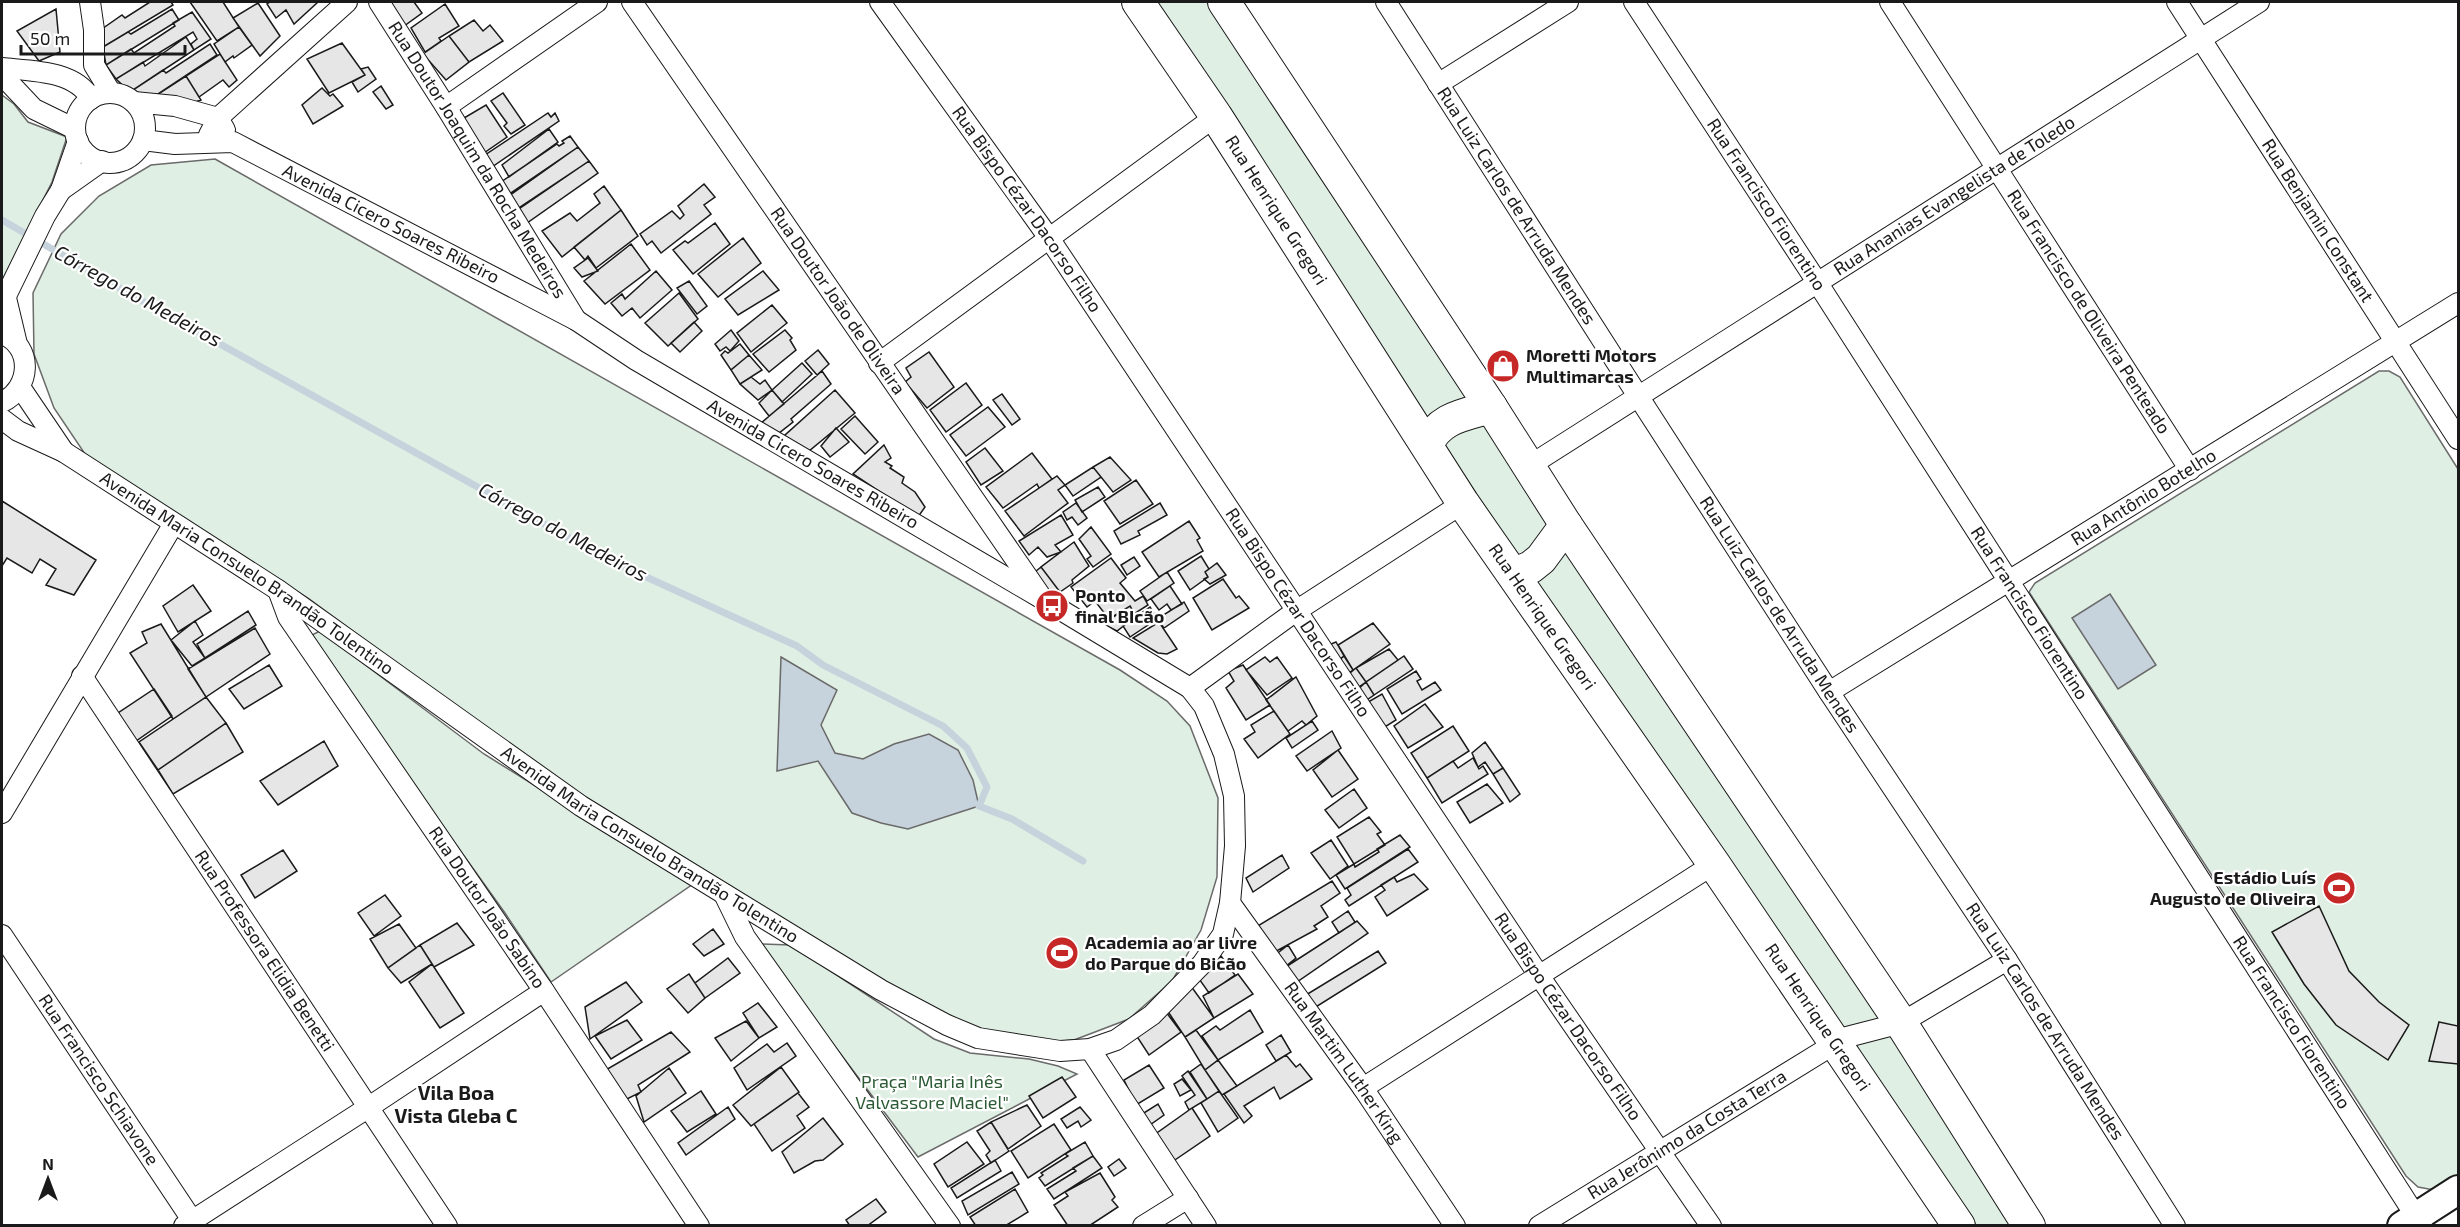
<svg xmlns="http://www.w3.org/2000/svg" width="2460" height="1227" viewBox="0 0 2460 1227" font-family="'Exo 2',sans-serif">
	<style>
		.green { fill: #e0efe3; stroke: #6a6a6a; stroke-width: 1.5 }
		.water { fill: #c6d2dc; stroke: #6a6a6a; stroke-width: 1.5 }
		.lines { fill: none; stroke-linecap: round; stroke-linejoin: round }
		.stream { stroke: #c6d2dc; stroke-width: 7 }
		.building { fill: #e6e6e6; stroke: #1a1a1a; stroke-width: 1.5 }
		.street-casing { stroke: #1a1a1a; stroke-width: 22 }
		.secondary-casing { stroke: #1a1a1a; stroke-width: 32 }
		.primary-casing { stroke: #1a1a1a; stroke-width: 34 }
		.street { stroke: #fff; stroke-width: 20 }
		.secondary { stroke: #fff; stroke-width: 28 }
		.primary { stroke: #fff; stroke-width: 32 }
		.labels { text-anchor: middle; stroke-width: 4.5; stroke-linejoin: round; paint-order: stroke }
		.street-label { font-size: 18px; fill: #1a1a1a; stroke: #fff }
		.poi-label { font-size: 18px; font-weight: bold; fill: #1a1a1a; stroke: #fff; text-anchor: start }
		.park-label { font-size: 18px; fill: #2b5a34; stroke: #fff }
		.water-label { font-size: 20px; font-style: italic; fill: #1a1a1a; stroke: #fff }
		.neighbourhood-label { font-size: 20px; font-weight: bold; fill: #1a1a1a; stroke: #fff }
	</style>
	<rect width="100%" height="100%" fill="#fff"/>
	<path class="green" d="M1145 2H1209L1508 450 2015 1225H1949L1492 517Z
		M2 95 14 104 28 122 67 137 52 182 2 281Z
		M215 159 1120 670 1167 701 1190 726 1218 798 1217 877 1201 930 1172 981 1129 1019 1074 1040 1039 1043 981 1032 889 988 536 766 308 598 91 463 54 408 34 354 33 293 61 234 99 196 151 165Z
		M2379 371H2389L2400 377 2458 469V1175L2434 1190 2418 1187 2406 1176 2029 592 2035 583Z
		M320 631 484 754 693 884 551 982 505 913 314 647 308 637Z
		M758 944 791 945 934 1039 970 1053 1029 1059 1058 1066 1077 1074 918 1157Z"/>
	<path class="water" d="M2110 594 2156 665 2118 689 2072 618Z
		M781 657 837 690 821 725 835 753 863 759 894 744 929 734 958 750 973 780 979 806 908 829 881 823 852 813 818 761 777 771Z"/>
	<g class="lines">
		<path class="stream" d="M2 220 128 293 609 560 797 646 823 665 943 726 967 748 987 787 979 806 1012 819 1083 861"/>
	</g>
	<path class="building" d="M150 2H171L173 5 103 47 99 31 122 15 125 18Z
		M190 2H223L239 27 217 41Z
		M270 2H318L294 24 286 10 276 18 267 4Z
		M382 2H414L422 13 400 29Z
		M258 3 280 36 260 56 233 18Z
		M445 4 459 26 439 38 441 41 425 52 411 28Z
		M56 9 60 52 39 61 17 31Z
		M172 9 179 20 106 65 103 47 128 32 131 34Z
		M192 12 211 39 194 50 191 44 197 39 193 32 116 79 106 65 131 49 134 53 175 26 173 23Z
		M474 20 483 31 490 25 503 41 469 62 449 36Z
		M239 27 252 45 234 58 233 56 225 62 214 44Z
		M449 36 469 62 446 80 423 54Z
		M186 37 194 50 130 92 116 79 143 62 145 66Z
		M342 43 365 75 329 93 307 59Z
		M210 44 217 55 152 98 130 92 163 70 166 73Z
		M220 54 237 80 229 87 223 80 199 97 186 76Z
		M368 67 376 79 358 92 352 82 365 75 361 69Z
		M186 76 201 100 192 103 152 98Z
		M381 86 393 105 386 109 373 92Z
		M322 88 330 96 333 94 343 106 313 124 302 105Z
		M503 93 525 125 511 134 504 126 507 123 491 101Z
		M486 105 507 137 481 155 463 125 464 118Z
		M548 113 551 117 555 113 559 121 489 169 482 157Z
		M549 129 558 142 509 177 502 165Z
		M570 136 578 147 508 195 501 182 557 144 559 146 564 143 562 141Z
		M578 147 589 161 517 209 509 196Z
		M589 161 598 173 527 223 516 211Z
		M704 184 715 197 704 205 711 214 661 253 652 241 647 245 640 234 672 211 680 219 684 215 678 206Z
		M604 186 621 210 562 257 542 231 570 213 577 221 600 203 594 194Z
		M621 210 638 236 596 268 588 256 585 260 574 247Z
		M715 223 730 244 693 274 673 250 685 241 688 243Z
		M743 238 761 263 718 297 698 274Z
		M631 244 650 270 605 304 584 281Z
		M588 258 598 271 582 277 574 268Z
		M656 271 672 290 640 318 632 308 622 316 611 303 622 294 625 299Z
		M763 271 779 290 738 315 725 299Z
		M689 281 707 306 697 314 677 288Z
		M679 293 698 319 668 346 645 323Z
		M772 305 787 323 751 352 737 333Z
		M694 322 702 331 680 352 671 343Z
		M731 330 739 341 730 351 726 347 720 351 715 344Z
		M785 330 792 338 790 340 796 350 769 372 753 354Z
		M740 344 749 355 731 370 721 355 725 351 728 353Z
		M818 350 829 364 817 375 805 361Z
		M929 352 954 387 927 408 905 382 911 377 906 368Z
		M749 355 762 370 740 384 731 370Z
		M802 363 812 374 782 402 772 390Z
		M822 371 831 384 791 419 793 422 779 433 760 424Z
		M751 377 760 384 765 380 772 390 758 400 740 384Z
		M966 383 982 405 946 432 930 410Z
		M772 390 784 404 769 416 759 403Z
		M835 390 855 413 809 451 784 436Z
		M1002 394 1020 419 1012 425 993 400Z
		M988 407 1005 427 966 456 950 435Z
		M855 416 878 442 865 454 841 429Z
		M836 428 849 442 830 457 821 446Z
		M884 445 891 458 885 462 892 466 890 468 904 477 902 483 915 492 925 507 918 517 853 474Z
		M985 448 1003 471 981 485 966 462Z
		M1032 453 1052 479 1039 488 1037 484 1003 508 986 487Z
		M1110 457 1131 480 1113 492 1093 467Z
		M1093 467 1101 477 1073 496 1065 485Z
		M1057 476 1065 485 1058 490 1068 503 1024 536 1005 511Z
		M1136 480 1153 504 1120 524 1104 501Z
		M1098 487 1105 497 1082 512 1075 500Z
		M2 501 96 560 74 595 46 585 56 569 40 559 32 573 7 558 2 566Z
		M1076 503 1087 518 1078 525 1072 517 1067 520 1063 512Z
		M1160 503 1167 515 1138 531 1140 535 1121 544 1114 531Z
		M1061 515 1073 535 1055 545 1061 552 1047 557 1038 547 1029 555 1019 541Z
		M1189 521 1200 538 1197 540 1203 551 1159 577 1142 552Z
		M1091 527 1111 554 1093 567 1087 559 1091 556 1079 539Z
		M1074 542 1089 566 1072 580 1073 583 1060 592 1041 567Z
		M1201 556 1209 569 1205 572 1208 577 1190 590 1178 571Z
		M1134 557 1140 566 1127 575 1121 565Z
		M1111 558 1126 578 1120 583 1135 601 1143 596 1148 605 1134 614 1130 606 1109 619 1095 601 1087 607 1071 587Z
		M1217 563 1226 575 1210 584 1204 579 1208 577 1205 572Z
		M1041 567 1060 592 1048 599 1030 576Z
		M1167 572 1174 583 1147 601 1140 591Z
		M1223 579 1236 598 1239 596 1249 608 1212 630 1193 598Z
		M193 585 211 611 178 632 163 606Z
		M1170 586 1182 604 1171 610 1167 604 1159 610 1151 599Z
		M1184 602 1189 611 1164 628 1157 619Z
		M1130 606 1136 616 1117 631 1103 624Z
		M1150 607 1157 619 1130 637 1123 626Z
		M248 611 256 625 205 658 197 644Z
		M195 621 203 635 193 642 205 658 192 666 171 640Z
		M1159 622 1177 649 1167 654 1158 653 1133 638Z
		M1373 623 1390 644 1353 670 1338 645Z
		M161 624 206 697 173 719 130 653 147 643 142 632Z
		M255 628 270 654 206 697 188 669Z
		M1336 642 1344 656 1337 661 1326 646Z
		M1389 649 1398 660 1366 682 1356 668Z
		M1344 656 1353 670 1344 676 1336 663Z
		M1404 656 1413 669 1374 695 1366 682Z
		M1265 657 1270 662 1277 657 1292 678 1267 695 1246 670Z
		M269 665 282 686 244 709 229 689Z
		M1243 665 1270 705 1246 720 1226 688 1234 681 1228 671Z
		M1356 668 1366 682 1353 691 1344 678Z
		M1416 671 1421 679 1417 681 1422 690 1435 682 1441 690 1402 714 1387 689Z
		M1296 677 1317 716 1306 725 1302 721 1288 731 1266 700Z
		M1366 682 1374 695 1361 704 1354 693Z
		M154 689 172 716 136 741 115 715Z
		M1382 694 1396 720 1380 730 1363 705Z
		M206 697 226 723 158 770 139 742Z
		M1425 704 1443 727 1408 748 1394 726Z
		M1274 711 1290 734 1258 758 1244 739 1255 732 1251 725Z
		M1312 721 1318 730 1292 748 1286 738Z
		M226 723 243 752 173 794 158 770Z
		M1453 726 1469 751 1427 778 1411 753Z
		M1332 731 1341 748 1307 771 1296 756Z
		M324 741 338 766 278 805 260 781Z
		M1485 742 1503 768 1493 774 1485 762 1478 767 1472 753Z
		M1338 750 1358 779 1332 797 1313 770Z
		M1473 758 1479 769 1483 766 1488 774 1442 803 1427 778 1453 761 1458 768Z
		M1503 768 1520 794 1510 802 1493 774Z
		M1487 784 1503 803 1470 823 1457 802Z
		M1354 789 1367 808 1339 828 1325 810Z
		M1369 817 1381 832 1377 834 1385 845 1354 864 1337 837Z
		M1400 835 1410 847 1345 889 1336 875 1354 864 1355 867 1379 852 1377 849Z
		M1331 840 1348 866 1330 879 1311 853Z
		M1408 849 1418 862 1349 906 1345 900 1351 895 1347 888Z
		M283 850 297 871 255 898 241 875Z
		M1282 855 1289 868 1253 892 1246 878Z
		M1414 874 1428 889 1387 916 1375 897 1385 890 1381 885 1394 877 1397 882Z
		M1332 881 1340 893 1321 906 1328 917 1314 926 1317 929 1271 954 1256 927Z
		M385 895 401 916 374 936 358 913Z
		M2319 906 2349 971 2379 1002 2409 1025 2388 1060 2336 1025 2304 984 2272 932Z
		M1348 911 1355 922 1339 933 1332 922Z
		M1357 921 1368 933 1294 984 1281 970Z
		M457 923 474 945 434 967 420 945Z
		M399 924 416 948 388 968 370 939Z
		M713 929 724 944 704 956 693 944Z
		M420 945 432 964 401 983 388 968Z
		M1288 945 1296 958 1281 970 1274 956Z
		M1378 951 1386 963 1311 1010 1301 998Z
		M1221 956 1235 975 1209 993 1197 976Z
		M728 958 740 973 705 998 695 983Z
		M432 964 464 1013 440 1028 409 982Z
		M689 974 705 998 688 1013 667 989Z
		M1238 974 1253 994 1214 1018 1203 996Z
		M626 982 642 1002 590 1039 585 1007Z
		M1188 982 1214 1018 1185 1037 1165 1007Z
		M758 1003 777 1027 759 1038 743 1013Z
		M1163 1008 1181 1032 1149 1055 1134 1032Z
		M1250 1010 1263 1032 1218 1060 1202 1036 1216 1026 1220 1030Z
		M627 1020 642 1040 611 1059 595 1036Z
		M746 1021 759 1038 731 1061 715 1038Z
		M2439 1022 2458 1026V1064L2429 1061Z
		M1196 1030 1218 1060 1205 1070 1185 1037Z
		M671 1032 690 1052 638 1085 641 1092 623 1101 604 1071Z
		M1281 1035 1291 1052 1276 1061 1266 1045Z
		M787 1043 796 1056 747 1090 734 1068 767 1044 774 1052Z
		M1286 1055 1296 1067 1300 1064 1312 1079 1280 1099 1274 1087 1244 1106 1252 1116 1244 1123 1224 1094Z
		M1218 1060 1237 1086 1222 1095 1205 1070Z
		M1201 1064 1219 1091 1207 1099 1190 1072Z
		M1149 1065 1164 1088 1136 1105 1124 1080Z
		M781 1067 799 1092 751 1126 733 1105Z
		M669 1068 686 1093 644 1122 636 1096Z
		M1188 1071 1207 1099 1189 1110 1185 1102 1195 1095 1182 1076Z
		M1062 1077 1076 1097 1043 1118 1029 1096Z
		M1182 1079 1191 1090 1180 1096 1174 1084Z
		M701 1091 716 1114 687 1132 671 1111Z
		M1219 1091 1238 1118 1218 1132 1201 1103Z
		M798 1093 809 1107 797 1116 805 1128 772 1151 754 1124Z
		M1158 1104 1164 1115 1147 1127 1139 1116Z
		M1027 1105 1041 1126 1008 1149 991 1122Z
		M728 1107 735 1119 686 1155 678 1143Z
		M1080 1107 1091 1120 1081 1127 1078 1121 1067 1128 1061 1119Z
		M1192 1108 1210 1136 1169 1164 1154 1135Z
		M823 1118 843 1144 823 1160 815 1161 794 1173 782 1152Z
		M991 1122 1009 1151 991 1163 986 1155 990 1151 977 1131Z
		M1054 1124 1071 1150 1028 1178 1011 1151Z
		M967 1142 984 1164 948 1187 934 1164Z
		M1085 1142 1093 1156 1045 1186 1039 1178 1043 1175 1041 1173 1068 1156 1065 1154Z
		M1093 1156 1102 1168 1054 1199 1047 1189 1076 1171 1073 1168Z
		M1119 1159 1126 1168 1114 1176 1108 1167Z
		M995 1160 1001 1171 957 1198 951 1188Z
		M1012 1172 1019 1184 968 1215 962 1201Z
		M1100 1173 1115 1197 1112 1200 1118 1207 1089 1226H1068L1054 1205 1068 1196 1065 1192Z
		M1015 1189 1028 1212 1005 1226H976L970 1217Z
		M876 1199 886 1212 867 1226H850L846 1220Z"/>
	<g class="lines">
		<g class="street-casing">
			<g id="street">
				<path d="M90 2 94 30V65L111 93"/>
				<path id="s1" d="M379 2 446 107 576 320"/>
				<path id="s2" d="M632 2 1040 595"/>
				<path id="s3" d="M880 2 1049 238 1540 977 1711 1226"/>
				<path id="s4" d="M1386 2 1638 396 1829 692 2007 960 2175 1226"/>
				<path id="s5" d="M1634 2 1817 282 2422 1226"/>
				<path id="s6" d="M1890 2 2190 470"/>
				<path id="s7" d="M2177 2 2458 439"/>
				<path d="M2 68C31 71 75 70 91 99"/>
				<path d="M2 75 34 109 75 129"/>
				<path d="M1438 84 1568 2"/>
				<circle cx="110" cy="128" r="35"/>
				<path d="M134 102 175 106 218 118 225 130"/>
				<path d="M446 107 597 2"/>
				<path d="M209 142V135L218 118 347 2"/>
				<path d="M61 190 102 161"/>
				<path d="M6 298 17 344"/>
				<path d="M2 304 45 216 61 190 78 141"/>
				<path d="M2 334C34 346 31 389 2 402"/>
				<path d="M879 363 1216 116"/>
				<path d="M20 387 64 452"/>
				<path id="s8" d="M2 419 18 431 64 452 278 590 581 806 881 990 947 1025 978 1038 1060 1051 1090 1049 1116 1040 1152 1015 1202 964 1223 934 1230 903 1235 846 1234 796 1224 754 1204 706 1190 688 1046 601 636 360 576 320 233 142 175 144 143 140"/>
				<path id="s9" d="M1529 466 2259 2"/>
				<path id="s10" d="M278 590 288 617 544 991 699 1226"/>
				<path id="s11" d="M82 676 447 1226"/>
				<path d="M1190 688 1296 611 1463 503"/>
				<path id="s12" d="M1829 692 2458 303"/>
				<path d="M2 813 173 525"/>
				<path d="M724 894 745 937 950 1226"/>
				<path id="s13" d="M1230 903 1363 1088 1455 1226"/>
				<path id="s14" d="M2 935 196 1226"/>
				<path d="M1090 1049 1206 1226"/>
				<path d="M1363 1088 1714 864"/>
				<path d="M184 1226 369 1107 544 991"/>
				<path d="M1143 1226 1188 1198"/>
				<path id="s15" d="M1539 1226 1836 1043 1847 1037 1901 1023 2007 960"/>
			</g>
		</g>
		<g class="secondary-casing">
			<path id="secondary" d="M2402 1226 2458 1190"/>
		</g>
		<g class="primary-casing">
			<g id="primary">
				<path id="s16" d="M1138 2 1216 116 1463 503 1714 864 1959 1226"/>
				<path d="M1224 2 1491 407 1566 525 1901 1023 2029 1226"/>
				<path d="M1427 445C1439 417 1465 415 1491 407"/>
				<path d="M1515 574 1531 567 1541 559 1566 525"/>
			</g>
		</g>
		<use href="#street" class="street"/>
		<use href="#secondary" class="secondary"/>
		<use href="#primary" class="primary"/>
	</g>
	<defs>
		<g id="shop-disc" transform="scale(1.725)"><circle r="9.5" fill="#c62828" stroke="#fff"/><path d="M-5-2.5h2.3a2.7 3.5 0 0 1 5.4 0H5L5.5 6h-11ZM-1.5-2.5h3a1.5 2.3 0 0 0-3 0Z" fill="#fff"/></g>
		<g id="bus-disc" transform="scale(1.725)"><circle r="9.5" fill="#c62828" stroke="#fff"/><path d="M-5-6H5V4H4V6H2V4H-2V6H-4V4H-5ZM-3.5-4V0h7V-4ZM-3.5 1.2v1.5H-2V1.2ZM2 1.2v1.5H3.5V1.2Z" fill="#fff"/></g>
		<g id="stadium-disc" transform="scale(1.725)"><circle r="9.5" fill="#c62828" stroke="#fff"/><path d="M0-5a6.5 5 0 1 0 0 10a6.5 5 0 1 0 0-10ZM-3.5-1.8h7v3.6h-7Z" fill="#fff"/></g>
	</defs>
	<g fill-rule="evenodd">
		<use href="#shop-disc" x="1503" y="366"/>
		<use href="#bus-disc" x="1052" y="606"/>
		<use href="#stadium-disc" x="2339" y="888"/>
		<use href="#stadium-disc" x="1062" y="953"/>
	</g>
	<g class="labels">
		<g class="street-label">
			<text dy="6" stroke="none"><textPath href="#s1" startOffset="186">Rua Doutor Joaquim da Rocha Medeiros</textPath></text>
			<text dy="6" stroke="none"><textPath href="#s9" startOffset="504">Rua Ananias Evangelista de Toledo</textPath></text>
			<text dy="6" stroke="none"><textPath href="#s5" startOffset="242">Rua Francisco Fiorentino</textPath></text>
			<text dy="6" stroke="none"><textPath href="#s4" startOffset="242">Rua Luiz Carlos de Arruda Mendes</textPath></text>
			<text dy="6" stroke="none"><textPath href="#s3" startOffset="254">Rua Bispo Cézar Dacorso Filho</textPath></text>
			<text dy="6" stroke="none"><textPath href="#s16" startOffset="250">Rua Henrique Gregori</textPath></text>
			<text dy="6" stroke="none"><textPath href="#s7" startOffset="260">Rua Benjamin Constant</textPath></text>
			<text transform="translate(391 224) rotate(27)" y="6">Avenida Cicero Soares Ribeiro</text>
			<text dy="6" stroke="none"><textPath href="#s2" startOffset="363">Rua Doutor João de Oliveira</textPath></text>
			<text dy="6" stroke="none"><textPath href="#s6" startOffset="368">Rua Francisco de Oliveira Penteado</textPath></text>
			<text transform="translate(813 464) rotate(30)" y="6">Avenida Cicero Soares Ribeiro</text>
			<text dy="6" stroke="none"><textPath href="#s12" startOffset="370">Rua Antônio Botelho</textPath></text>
			<text dy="6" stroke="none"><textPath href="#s8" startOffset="290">Avenida Maria Consuelo Brandão Tolentino</textPath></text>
			<text dy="6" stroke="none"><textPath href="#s3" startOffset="740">Rua Bispo Cézar Dacorso Filho</textPath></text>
			<text dy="6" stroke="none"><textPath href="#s5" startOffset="728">Rua Francisco Fiorentino</textPath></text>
			<text dy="6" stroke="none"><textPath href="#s4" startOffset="728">Rua Luiz Carlos de Arruda Mendes</textPath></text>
			<text dy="6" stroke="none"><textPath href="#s16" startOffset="736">Rua Henrique Gregori</textPath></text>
			<text dy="6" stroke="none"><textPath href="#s8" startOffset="776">Avenida Maria Consuelo Brandão Tolentino</textPath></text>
			<text dy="6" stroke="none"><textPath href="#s10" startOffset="381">Rua Doutor João Sabino</textPath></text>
			<text dy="6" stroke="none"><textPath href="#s11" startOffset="330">Rua Professora Elidia Benetti</textPath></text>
			<text dy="6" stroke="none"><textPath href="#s3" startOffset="1226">Rua Bispo Cézar Dacorso Filho</textPath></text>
			<text dy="6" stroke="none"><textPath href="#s16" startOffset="1222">Rua Henrique Gregori</textPath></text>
			<text dy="6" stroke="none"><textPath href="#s4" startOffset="1214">Rua Luiz Carlos de Arruda Mendes</textPath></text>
			<text dy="6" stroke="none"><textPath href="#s5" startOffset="1214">Rua Francisco Fiorentino</textPath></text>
			<text dy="6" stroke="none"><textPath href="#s13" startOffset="196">Rua Martim Luther King</textPath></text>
			<text dy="6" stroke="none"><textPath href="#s14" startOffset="174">Rua Francisco Schiavone</textPath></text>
			<text dy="6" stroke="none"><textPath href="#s15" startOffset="174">Rua Jerônimo da Costa Terra</textPath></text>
		</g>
		<g class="poi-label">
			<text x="1526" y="362">Moretti Motors<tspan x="1526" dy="21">Multimarcas</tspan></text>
			<text x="1075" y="602">Ponto<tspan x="1075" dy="21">final BIcão</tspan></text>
			<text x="2316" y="884" text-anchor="end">Estádio Luís<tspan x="2316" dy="21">Augusto de Oliveira</tspan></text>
			<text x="1085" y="949">Academia ao ar livre<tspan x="1085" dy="21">do Parque do Bicão</tspan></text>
		</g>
		<g class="park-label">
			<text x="932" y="1088">Praça "Maria Inês<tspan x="932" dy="21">Valvassore Maciel"</tspan></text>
		</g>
		<g class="water-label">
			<text transform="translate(138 296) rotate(29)" y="7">Córrego do Medeiros</text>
			<text transform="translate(563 532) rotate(28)" y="7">Córrego do Medeiros</text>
		</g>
		<g class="neighbourhood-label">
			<text x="456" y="1100">Vila Boa<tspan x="456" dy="23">Vista Gleba C</tspan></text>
		</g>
	</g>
	<rect width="2460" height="1227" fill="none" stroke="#1a1a1a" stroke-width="6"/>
	<g transform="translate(48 1179)" stroke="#ffffff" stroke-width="4.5" paint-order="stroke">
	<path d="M0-4.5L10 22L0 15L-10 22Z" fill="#1a1a1a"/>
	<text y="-9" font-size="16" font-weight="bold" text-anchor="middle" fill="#1a1a1a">N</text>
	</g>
	<path d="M21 45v9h164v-9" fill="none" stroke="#1a1a1a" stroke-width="3"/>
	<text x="30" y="45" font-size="18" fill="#1a1a1a" stroke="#ffffff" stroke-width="4.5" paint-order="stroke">50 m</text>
</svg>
